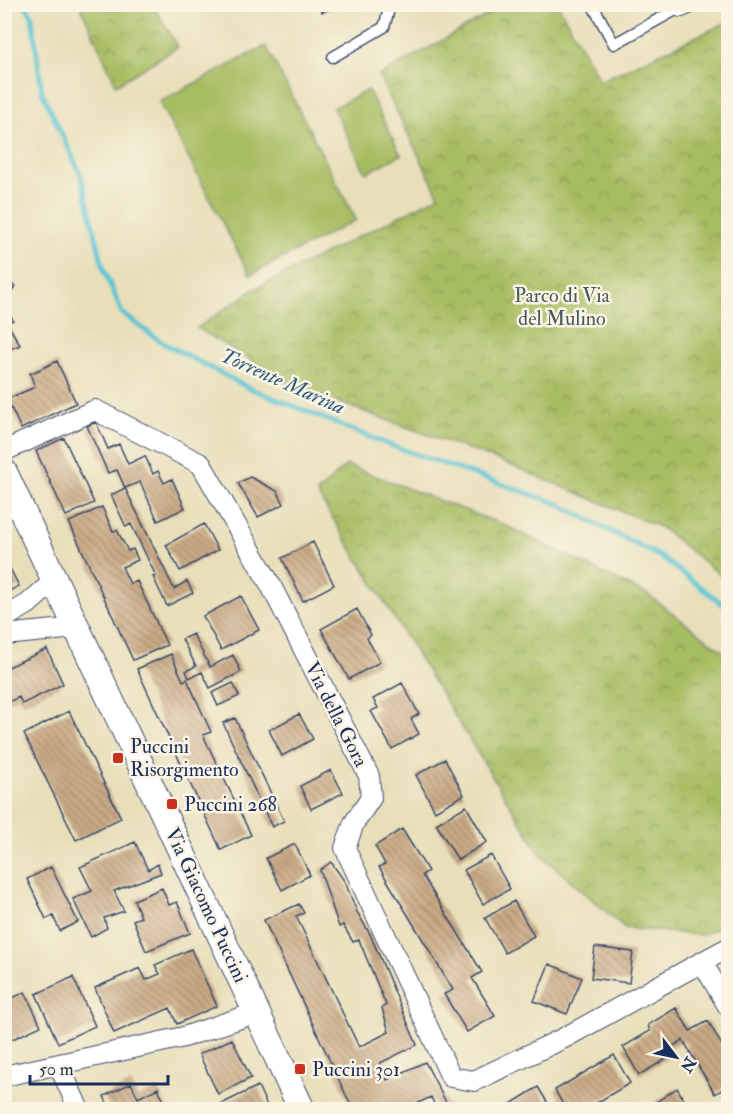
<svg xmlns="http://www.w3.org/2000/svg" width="733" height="1114" viewBox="0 0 733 1114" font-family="'IM FELL Double Pica',serif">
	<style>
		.park { fill: url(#park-crowns); stroke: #617660; stroke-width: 1.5 }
		.garden { fill: #a7bd62; stroke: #617660; stroke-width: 1.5 }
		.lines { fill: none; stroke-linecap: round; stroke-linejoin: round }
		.stream { stroke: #56c2d1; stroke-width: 5 }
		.building { fill: url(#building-back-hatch) }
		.service-casing { stroke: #3a496c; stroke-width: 13 }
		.minor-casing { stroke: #3a496c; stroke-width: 22 }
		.tertiary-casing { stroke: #3a496c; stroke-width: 28 }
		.service { stroke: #fff; stroke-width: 10 }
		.minor { stroke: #fff; stroke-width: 20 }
		.tertiary { stroke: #fff; stroke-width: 26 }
		.poi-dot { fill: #c8321e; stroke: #fcf5e5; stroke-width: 2 }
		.labels { text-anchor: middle; stroke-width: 5; stroke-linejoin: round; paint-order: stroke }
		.park-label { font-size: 20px; fill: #455a5f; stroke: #fcf5e5 }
		.street-label { font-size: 20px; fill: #1b2f5e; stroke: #fcf5e5 }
		.poi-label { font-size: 20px; fill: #1b2f5e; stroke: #fcf5e5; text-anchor: start }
		.water-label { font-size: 21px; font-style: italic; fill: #2d5b80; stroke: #fcf5e5 }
	</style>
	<defs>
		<pattern id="park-crowns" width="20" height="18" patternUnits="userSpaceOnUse" patternTransform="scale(1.5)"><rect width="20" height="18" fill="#a7bd62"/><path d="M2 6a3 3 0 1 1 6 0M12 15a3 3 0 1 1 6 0" fill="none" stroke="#879a54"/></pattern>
		<pattern id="building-back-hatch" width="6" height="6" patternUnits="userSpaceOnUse" patternTransform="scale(1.5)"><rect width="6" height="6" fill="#caaa85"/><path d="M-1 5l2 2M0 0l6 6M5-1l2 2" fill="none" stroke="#a38b70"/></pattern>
	</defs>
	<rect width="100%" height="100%" fill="#fcf5e5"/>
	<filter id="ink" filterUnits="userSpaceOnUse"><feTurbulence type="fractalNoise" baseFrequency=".0167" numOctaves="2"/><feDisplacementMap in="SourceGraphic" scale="12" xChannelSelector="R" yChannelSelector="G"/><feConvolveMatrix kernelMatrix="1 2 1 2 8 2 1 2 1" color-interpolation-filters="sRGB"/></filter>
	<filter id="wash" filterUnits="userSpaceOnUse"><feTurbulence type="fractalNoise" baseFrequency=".008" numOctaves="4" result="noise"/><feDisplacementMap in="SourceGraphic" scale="24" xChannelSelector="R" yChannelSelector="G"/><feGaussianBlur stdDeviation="1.35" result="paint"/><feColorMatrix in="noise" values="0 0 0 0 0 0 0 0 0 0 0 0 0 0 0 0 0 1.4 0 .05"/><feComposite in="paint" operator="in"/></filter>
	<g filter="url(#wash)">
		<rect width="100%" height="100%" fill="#e8dfba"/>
		<path class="park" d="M80 5H153L178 47 116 85Z
			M505 5H558L600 81 728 22V581L660 527 500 461 296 387 197 328 253 290 439 196 379 76Z
			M346 465 504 525 648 595 728 655V922L703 935 625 928 541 855 317 493Z"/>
		<path class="garden" d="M266 46 356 220 250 275 159 102Z
			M368 90 401 155 366 173 333 108Z"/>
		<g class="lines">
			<path class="stream" d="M25 4 32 16 42 92 81 175 104 270 122 313 163 343 249 388 392 446 556 503 661 557 728 608"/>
		</g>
		<g id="blocks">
			<path class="building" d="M319 4H341V5L322 12Z
				M4 280 15 286 4 304Z
				M4 305 13 320 7 323 20 345 4 351Z
				M57 361 76 403 21 429 7 399 35 387 30 374Z
				M96 422 108 449 119 444 128 464 145 456 153 474 158 471 164 483 172 479 185 508 158 521 140 482 125 488 117 470 108 473 87 426Z
				M64 438 94 503 66 516 36 451Z
				M250 477 277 491 284 504 258 517 238 483Z
				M125 488 174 589 187 581 193 593 167 606 153 577 156 576 131 524 126 527 111 495Z
				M102 507 113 531 117 530 128 551 133 549 138 560 122 567 130 584 137 581 167 645 133 660 69 522Z
				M204 524 218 550 180 571 166 545Z
				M313 542 334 585 303 601 282 558Z
				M4 557 19 586 4 594Z
				M241 596 259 630 221 650 203 616Z
				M357 609 371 635 367 638 380 662 349 679 321 629Z
				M193 634 210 667 233 655 241 672 210 688 202 672 189 678 186 671 196 666 182 639Z
				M47 649 63 684 22 704 19 697 4 704V669Z
				M171 654 183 681 187 679 211 732 203 735 251 835 221 850 137 669Z
				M233 683 239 696 218 706 212 693Z
				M402 683 419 714 411 719 419 734 392 749 371 711 378 708 373 699Z
				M69 711 121 818 76 840 24 734Z
				M299 714 313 739 282 756 269 730Z
				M235 718 284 821 272 827 223 723Z
				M445 759 464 795 435 811 416 775Z
				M331 770 343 793 311 809 300 786Z
				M466 806 487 842 458 860 436 824Z
				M402 829 428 871 422 875 482 972 472 978 495 1016 467 1032 444 994 453 990 379 867 385 864 375 846Z
				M135 842 148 870 158 864 161 873 114 891 124 911 104 918 107 928 91 937 73 899 92 891 80 867Z
				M295 844 310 875 282 890 266 858Z
				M491 855 510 889 483 904 464 870Z
				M331 862 345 882 357 912 370 934 417 1045 380 1063 387 1080 425 1062 450 1110H437L431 1097 403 1110H353L264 920 299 904 304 913 296 916 359 1047 389 1032 382 1008 386 1005 359 940 353 942 343 925 339 927 320 870Z
				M51 867 78 922 60 931 53 916 46 919 27 879Z
				M162 888 169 905 177 902 190 933 146 951 133 920 141 917 134 900Z
				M514 901 534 936 505 953 485 918Z
				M595 947 633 952 629 983 591 978Z
				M191 949 217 1006 177 1024 170 1008 114 1033 95 988 140 968 146 980 160 974 155 965Z
				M549 964 582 978 567 1014 534 1001Z
				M73 977 95 1026 58 1043 36 994Z
				M25 992 41 1026 4 1043V1002Z
				M676 1008 690 1031 708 1021 728 1056V1086L715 1094 683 1040 665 1051 668 1058 639 1075 623 1047 650 1031 648 1025Z
				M232 1039 251 1078 218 1094 199 1054Z
				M614 1055 630 1083 585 1110H566L555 1090Z
				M131 1083 138 1098 158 1088 168 1110H110L104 1096Z
				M258 1086 269 1110H209Z
				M538 1087 552 1110H501Z
				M677 1088 690 1110H642L656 1102Z"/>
		</g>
	</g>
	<g filter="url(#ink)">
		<use href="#blocks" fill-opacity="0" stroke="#3a496c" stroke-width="1.5"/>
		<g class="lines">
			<g class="service-casing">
				<path id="service" d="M592 4 614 44 681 7
					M333 57 384 27 388 13 385 4"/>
			</g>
			<g class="minor-casing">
				<path id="minor" d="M680 4 681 7 689 4
					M4 451 95 410 201 464 270 584 369 776 371 798 354 823 345 848 451 1077 474 1081 564 1038 702 962
					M4 618 28 604 54 581
					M4 635 76 628
					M728 948 702 962 728 1006
					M59 1065 79 1110
					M4 1076 184 1037 258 1012"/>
			</g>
			<g class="tertiary-casing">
				<path id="tertiary" d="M4 472 302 1110"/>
			</g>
			<use href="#service" class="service"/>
			<use href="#minor" class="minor"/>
			<use href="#tertiary" class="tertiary"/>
		</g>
	</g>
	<g class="poi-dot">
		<rect x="112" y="752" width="12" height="12" rx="3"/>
		<rect x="166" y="798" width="12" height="12" rx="3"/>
		<rect x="294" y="1063" width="12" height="12" rx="3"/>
	</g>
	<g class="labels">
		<g class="park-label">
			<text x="562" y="302">Parco di Via<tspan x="562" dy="23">del Mulino</tspan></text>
		</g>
		<g class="street-label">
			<text transform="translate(337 714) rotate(63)" y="7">Via della Gora</text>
			<text transform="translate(207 905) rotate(65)" y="7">Via Giacomo Puccini</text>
		</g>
		<g class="poi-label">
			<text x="130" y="753">Puccini<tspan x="130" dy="23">Risorgimento</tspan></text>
			<text x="184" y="811">Puccini 268</text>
			<text x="312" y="1076">Puccini 301</text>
		</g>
		<g class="water-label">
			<text transform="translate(283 381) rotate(24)" y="7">Torrente Marina</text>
		</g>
	</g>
	<rect width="733" height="1114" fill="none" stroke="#fcf5e5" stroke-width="24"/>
	<g transform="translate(676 1057) rotate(122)" stroke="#fcf5e5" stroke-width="4.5" paint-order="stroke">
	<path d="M0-4.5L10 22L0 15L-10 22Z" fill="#1b2f5e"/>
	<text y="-9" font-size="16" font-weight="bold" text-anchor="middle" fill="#1b2f5e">N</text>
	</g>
	<path d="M30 1075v9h138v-9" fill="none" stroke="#1b2f5e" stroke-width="3"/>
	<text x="39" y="1075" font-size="18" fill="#1b2f5e" stroke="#fcf5e5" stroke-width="4.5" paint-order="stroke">50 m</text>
</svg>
